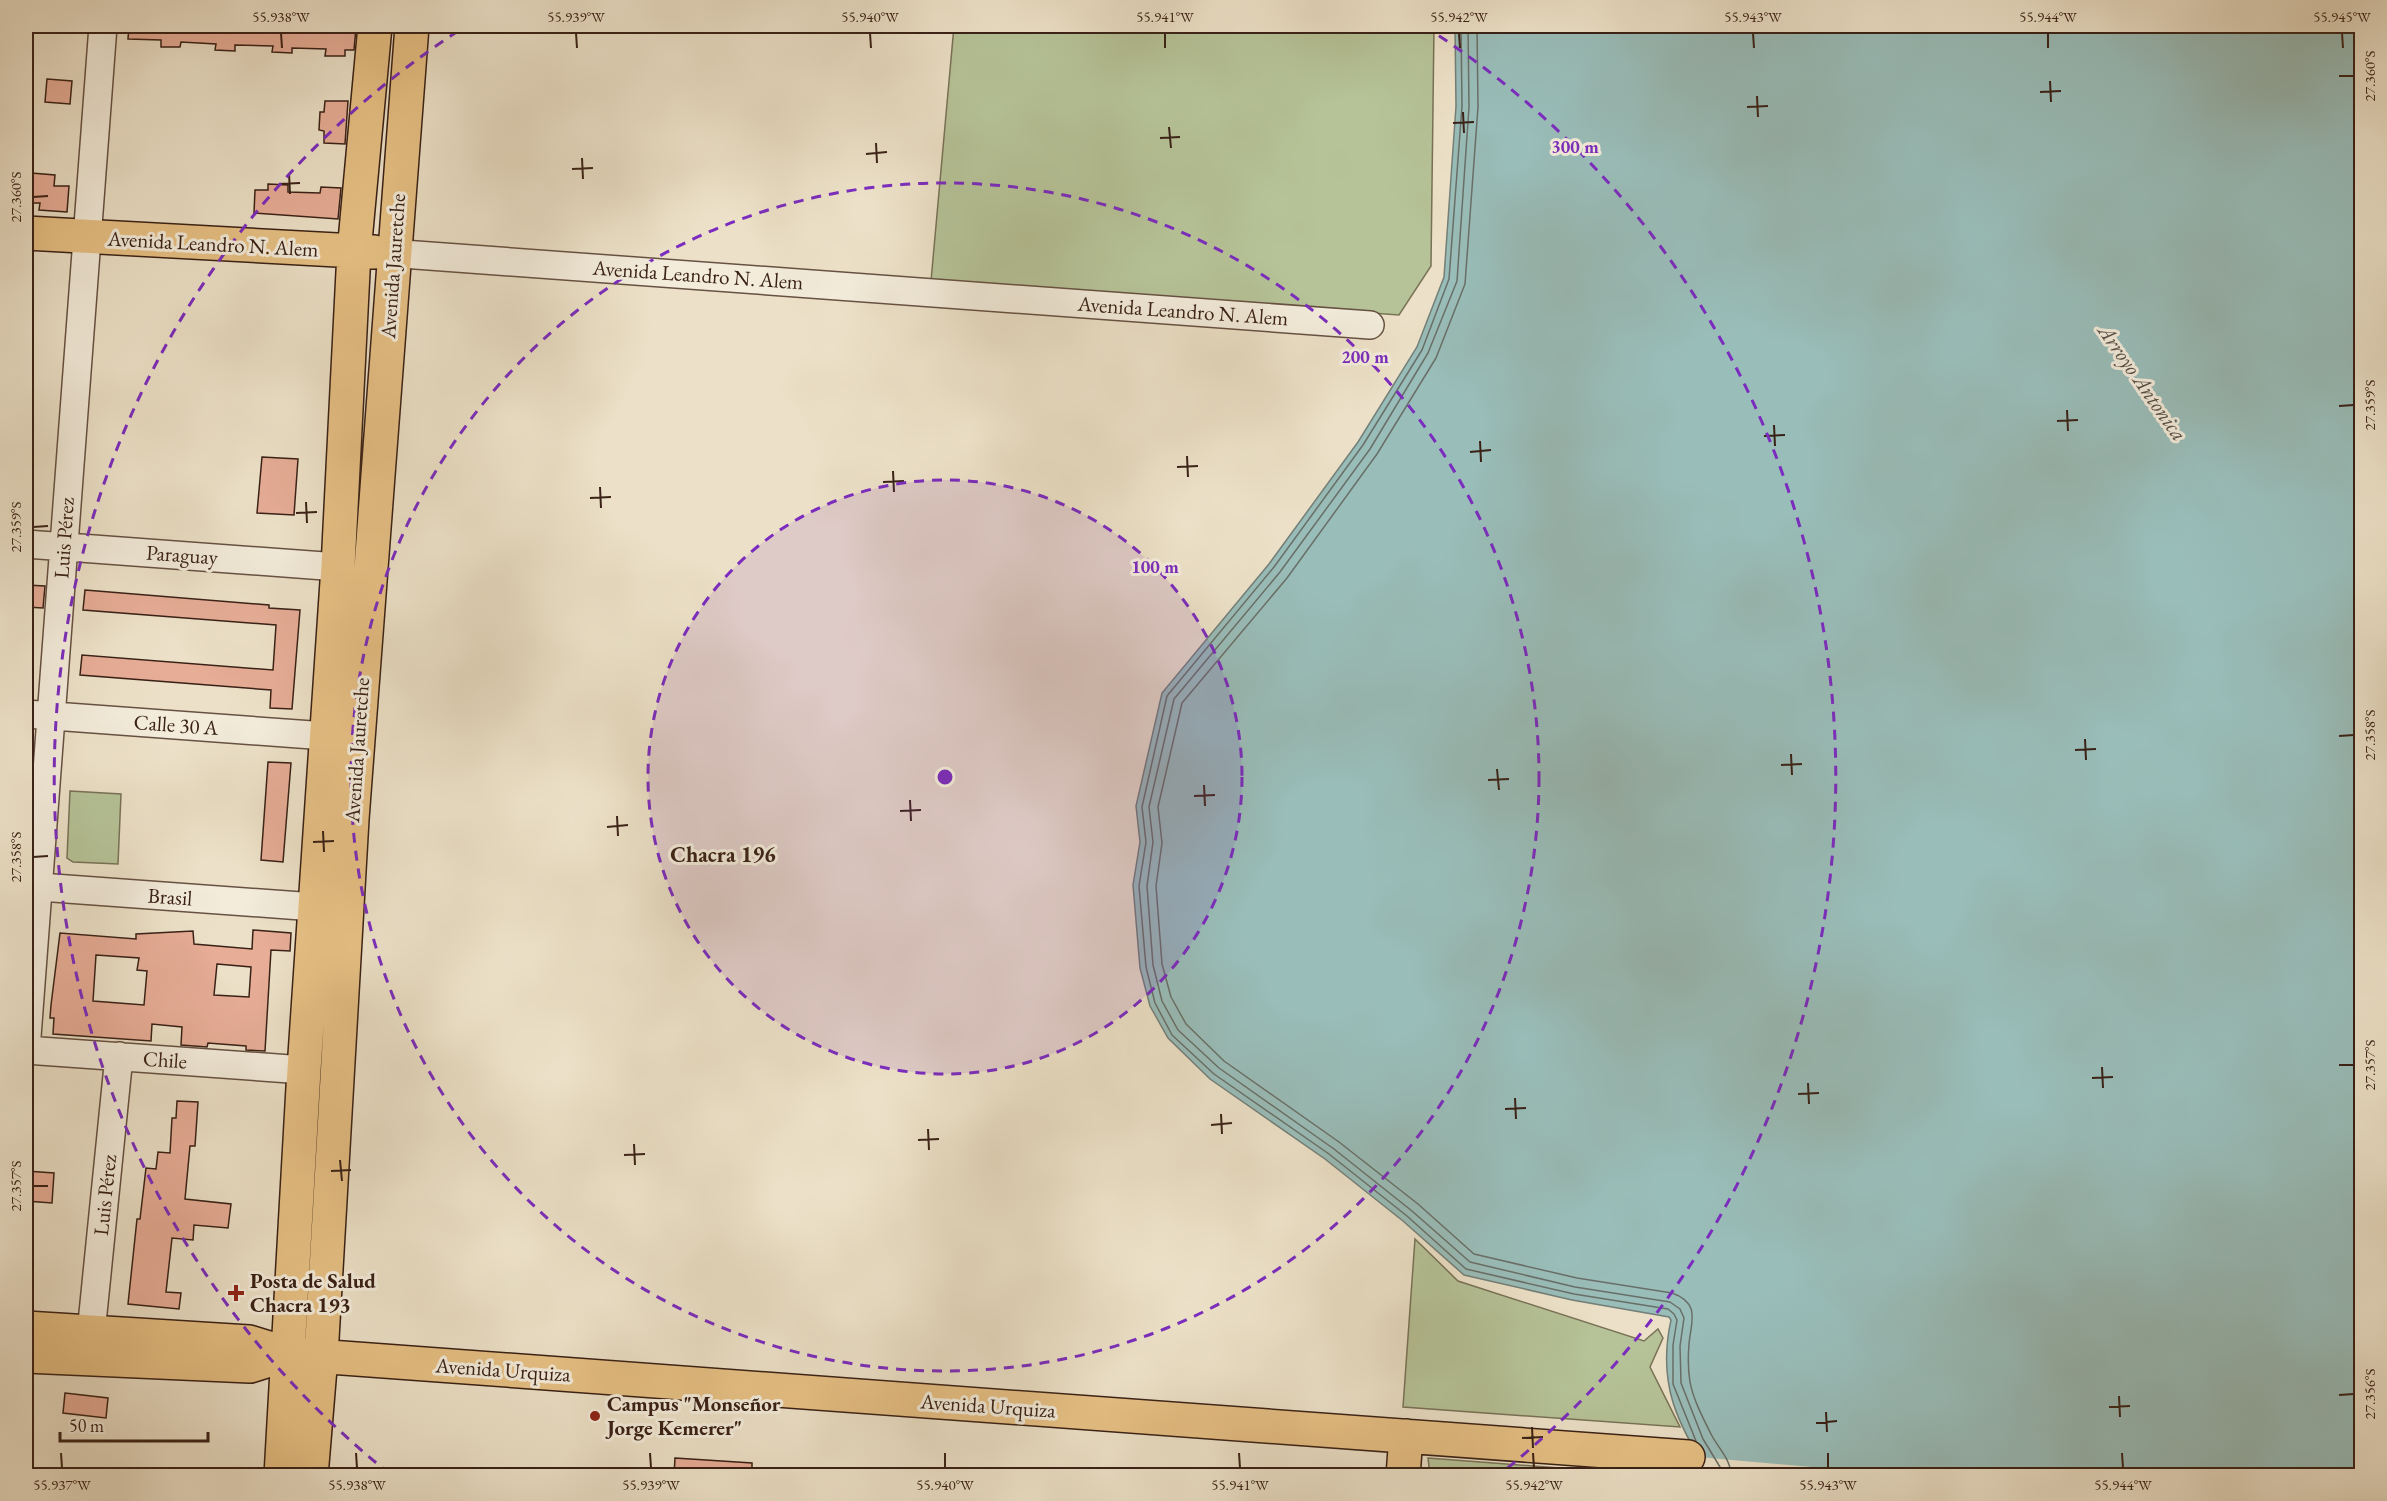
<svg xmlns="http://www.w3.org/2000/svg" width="2387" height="1501" viewBox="0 0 2387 1501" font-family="'EB Garamond',serif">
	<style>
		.green { fill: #b6c398; stroke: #787257; stroke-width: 1.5 }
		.water { fill: #99bdb9; stroke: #737f78; stroke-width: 1.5 }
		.pier { fill: #ece1c8 }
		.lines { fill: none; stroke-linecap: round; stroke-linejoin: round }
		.shore { stroke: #696f68; stroke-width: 1.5 }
		.building { fill: #e7ad97; stroke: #392116; stroke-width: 1.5; fill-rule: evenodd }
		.minor-casing { stroke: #665142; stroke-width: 30 }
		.major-casing { stroke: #392116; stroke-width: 36 }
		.minor { stroke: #f3ecdb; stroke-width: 27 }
		.major { stroke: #e6c084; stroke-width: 33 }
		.ticks { fill: none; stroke: #392116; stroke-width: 2 }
		.ring { fill: none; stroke: #7b2cbf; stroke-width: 3; stroke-dasharray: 10 8 }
		.poi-dot { fill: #8f2418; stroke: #f3ecdb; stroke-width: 2 }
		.labels { text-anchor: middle; stroke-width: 6; stroke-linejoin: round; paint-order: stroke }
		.street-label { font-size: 21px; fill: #392116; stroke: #f3ecdb }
		.poi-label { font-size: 21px; font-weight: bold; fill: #392116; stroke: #f3ecdb; text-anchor: start }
		.water-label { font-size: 22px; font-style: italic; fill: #565047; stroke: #f3ecdb }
		.neighbourhood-label { font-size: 22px; font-weight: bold; fill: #392116; stroke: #f3ecdb }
		.centre { fill: #7b2cbf; stroke: #f3ecdb; stroke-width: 3 }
		.ring-label { font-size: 18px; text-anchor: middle; font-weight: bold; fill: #7b2cbf; stroke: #f3ecdb; stroke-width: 6; stroke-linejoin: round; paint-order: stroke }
		.neatline { fill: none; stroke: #392116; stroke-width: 2 }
		.ticks-label { font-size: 15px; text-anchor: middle; fill: #392116 }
	</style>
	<rect width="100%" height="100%" fill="#ece1c8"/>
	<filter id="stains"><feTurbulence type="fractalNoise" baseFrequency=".00333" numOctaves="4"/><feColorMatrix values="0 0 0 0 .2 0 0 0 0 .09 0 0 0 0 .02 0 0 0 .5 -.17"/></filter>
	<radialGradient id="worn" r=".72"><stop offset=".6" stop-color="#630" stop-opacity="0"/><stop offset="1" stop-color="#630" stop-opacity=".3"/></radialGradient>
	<path class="green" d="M954 26H1434L1431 266 1399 315 931 281Z
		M70 791 121 794 118 864 73 862 67 858Z
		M1415 1239 1458 1281 1644 1341 1658 1329 1663 1338 1650 1367 1680 1427 1403 1407Z
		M1428 1458 1611 1472 1616 1475H1430Z"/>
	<path class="water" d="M1455 26H2361V1475H1710C1677 1424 1657 1383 1671 1320L1669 1317 1572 1300 1464 1275 1403 1221 1325 1159 1210 1079 1168 1038 1150 1006 1140 968 1133 885 1140 842 1136 806 1162 693 1269 564 1358 442 1417 347 1444 277 1456 106Z"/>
	<path class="pier" d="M1698 1457 1823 1468V1475H1772L1707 1471Z"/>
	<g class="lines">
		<path class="shore" d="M1461 26 1462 106 1449 279 1422 350 1363 445 1274 567 1167 696 1142 807 1146 842 1139 886 1146 967 1155 1003 1172 1035 1214 1074 1329 1154 1407 1216 1466 1269 1574 1294 1668 1309 1674 1314 1677 1320 1673 1345V1384L1696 1441
			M1468 26 1469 107 1457 281 1428 353 1370 449 1280 572 1174 699 1149 807 1153 842 1147 886 1153 965 1162 1001 1178 1030 1219 1068 1334 1149 1412 1211 1470 1262 1575 1287 1670 1302 1680 1309 1684 1318 1680 1346 1681 1383 1703 1439 1720 1467 1722 1476
			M1477 26 1478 107 1465 284 1436 358 1377 454 1287 578 1182 703 1158 807 1162 843 1156 886 1162 964 1171 997 1186 1024 1224 1061 1339 1142 1418 1204 1474 1254 1577 1278 1672 1293C1701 1303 1691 1322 1689 1344 1688 1356 1688 1370 1690 1382 1693 1399 1703 1418 1711 1434 1718 1448 1731 1459 1731 1476"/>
	</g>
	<path class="building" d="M129 26H307L356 27 354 50H345V56H325L326 49 292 48V53L272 52 273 46 235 45V51L215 50 216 44 181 42 180 47H161V40L128 39Z
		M47 79 72 81 70 104 45 102Z
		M325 101H348L345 144 324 143V131L319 130 320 112H324Z
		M31 173 55 175 54 186H69L67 212 39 210 40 203H29Z
		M268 184 288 185V192L320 193 321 187 341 188 338 219 254 213 255 190H268Z
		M262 457 298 459 294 515 257 513Z
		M26 585 45 586 43 608 26 607Z
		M85 590 269 605V608L300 610 292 709 270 708 271 690 80 675 82 655 273 670 276 625 83 610Z
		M268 762 291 763 283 862 261 860Z
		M253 930 291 933 290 951 271 950 265 1051 246 1050V1046L208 1043 207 1047 181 1045 182 1027 152 1024 151 1041 53 1034 54 1018H50L51 1005 60 933 136 939V934L193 931 194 944 252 949ZM96 955 139 958 137 970 147 971 144 1005 93 1001ZM217 964 251 967 249 997 214 995Z
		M177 1101 198 1102 195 1146H190L185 1199 231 1204 228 1228 194 1225 193 1240 172 1238 166 1292 181 1293 179 1309 128 1304 137 1219H140L146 1168 156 1169 158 1152 170 1153 172 1118H176Z
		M26 1171 54 1173 52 1203 26 1201Z
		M65 1393 108 1398 106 1418 63 1413Z
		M675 1458 752 1463V1476H674Z"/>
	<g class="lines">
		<g class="minor-casing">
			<path id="minor" d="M375 252 1370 325
				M26 544 338 567
				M26 714 326 736
				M26 886 315 907
				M26 1050 103 26
				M26 1050 304 1070
				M91 1333 119 1056"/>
		</g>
		<g class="major-casing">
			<path id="major" d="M26 233 374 252
				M26 1328 249 1342 288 1354 302 1355 1688 1457
				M26 1356 250 1366 288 1354
				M281 1476 304 1070 338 567 354 252 375 26
				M311 1476 321 1356 352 819 412 26
				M1403 1476 1406 1436"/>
		</g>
		<use href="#minor" class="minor"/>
		<use href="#major" class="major"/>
	</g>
	<path class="ticks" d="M281 33 282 48M576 33 577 48M870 33 871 48M1165 33V48M1459 33 1460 48M1753 33 1754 48M2048 33V48M2342 33 2343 48M2339 76H2354M2050 81 2051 102M2040 92 2061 91M1757 96 1758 117M1747 107 1768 106M1463 112 1464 133M1453 123 1474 122M1169 127 1171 148M1160 138 1180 137M876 143 877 163M866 154 887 152M582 158 583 179M572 169 593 168M289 173 290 194M279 184 300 183M33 197 48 196M2339 406 2354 405M2067 410 2068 431M2057 421 2078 420M1774 425 1775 446M1764 436 1785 435M1480 441 1481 462M1470 452 1491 450M1187 456 1188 477M1177 467 1198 466M893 471 894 492M883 482 904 481M600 487 601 508M590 498 611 497M306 502 307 523M296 513 317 512M33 527 48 526M2339 736 2354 735M2085 739 2086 760M2075 750 2096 749M1791 754 1792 775M1781 765 1802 764M1497 769 1499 790M1488 780 1509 779M1204 785 1205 806M1194 796 1215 795M910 800 911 821M900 811 921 810M617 816 618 836M607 827 628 825M323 831 324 852M313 842 334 841M33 857 48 856M2339 1065H2354M2102 1067 2103 1088M2092 1078 2113 1077M1808 1083 1809 1104M1798 1094 1819 1093M1515 1098 1516 1119M1505 1109 1526 1108M1221 1114 1222 1134M1211 1125 1232 1123M928 1129 929 1150M918 1140 939 1139M634 1144 635 1165M624 1155 645 1154M340 1160 342 1181M331 1171 351 1170M33 1186H48M2339 1395 2354 1394M2119 1396 2120 1417M2109 1407 2130 1406M1826 1412 1827 1432M1816 1423 1837 1421M1532 1427 1533 1448M1522 1438 1543 1437M61 1453 62 1468M356 1453 357 1468M650 1453 651 1468M945 1453V1468M1239 1453 1240 1468M1533 1453 1534 1468M1828 1453V1468M2122 1453 2123 1468"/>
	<circle cx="945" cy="777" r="297" fill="#7b2cbf" fill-opacity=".12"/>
	<g class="ring">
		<circle cx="945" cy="777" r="297"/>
		<circle cx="945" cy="777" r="594"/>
		<path d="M390 1474A891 891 0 0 1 466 26M1424 26A891 891 0 0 1 1500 1474"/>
	</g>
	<g class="poi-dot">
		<path d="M233 1284h6v6h6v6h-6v6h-6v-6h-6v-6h6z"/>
		<circle cx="595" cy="1416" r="6"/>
	</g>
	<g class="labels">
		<g class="street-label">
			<text transform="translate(213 244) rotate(3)" y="7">Avenida Leandro N. Alem</text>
			<text transform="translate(393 266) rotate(-86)" y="7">Avenida Jauretche</text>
			<text transform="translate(698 275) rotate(4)" y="7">Avenida Leandro N. Alem</text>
			<text transform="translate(1183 311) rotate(4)" y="7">Avenida Leandro N. Alem</text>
			<text transform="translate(64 538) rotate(-86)" y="7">Luis Pérez</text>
			<text transform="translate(182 555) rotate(4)" y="7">Paraguay</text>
			<text transform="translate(176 725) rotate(4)" y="7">Calle 30 A</text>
			<text transform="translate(357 750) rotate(-86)" y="7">Avenida Jauretche</text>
			<text transform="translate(170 897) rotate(4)" y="7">Brasil</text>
			<text transform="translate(165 1060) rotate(4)" y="7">Chile</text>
			<text transform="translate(105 1195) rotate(-84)" y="7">Luis Pérez</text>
			<text transform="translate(503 1370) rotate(4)" y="7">Avenida Urquiza</text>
			<text transform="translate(988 1406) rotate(4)" y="7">Avenida Urquiza</text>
		</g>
		<g class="poi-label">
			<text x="250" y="1288">Posta de Salud<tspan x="250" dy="24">Chacra 193</tspan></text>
			<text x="607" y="1411">Campus "Monseñor<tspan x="607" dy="24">Jorge Kemerer"</tspan></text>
		</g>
		<g class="water-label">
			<text transform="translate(2143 382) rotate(55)" y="8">Arroyo Antonica</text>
		</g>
		<g class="neighbourhood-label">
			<text x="723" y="862">Chacra 196</text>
		</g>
	</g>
	<circle cx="945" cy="777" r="9" class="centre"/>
	<g class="ring-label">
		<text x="1575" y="153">300 m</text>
		<text x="1365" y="363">200 m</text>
		<text x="1155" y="573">100 m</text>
	</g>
	<rect width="2387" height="1501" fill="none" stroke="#ece1c8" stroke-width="66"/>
	<path d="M60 1432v9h148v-9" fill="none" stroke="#392116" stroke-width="3"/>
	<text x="69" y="1432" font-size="18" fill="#392116" stroke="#f3ecdb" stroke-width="4.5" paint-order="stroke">50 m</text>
	<rect x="33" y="33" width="2321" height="1435" class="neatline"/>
	<g class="ticks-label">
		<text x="281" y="22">55.938°W</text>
		<text x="576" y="22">55.939°W</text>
		<text x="870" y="22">55.940°W</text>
		<text x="1165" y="22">55.941°W</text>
		<text x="1459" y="22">55.942°W</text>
		<text x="1753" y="22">55.943°W</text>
		<text x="2048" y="22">55.944°W</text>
		<text x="2342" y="22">55.945°W</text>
		<text transform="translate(2370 76) rotate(-90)" y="5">27.360°S</text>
		<text transform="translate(16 197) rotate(-90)" y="5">27.360°S</text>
		<text transform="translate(2370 405) rotate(-90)" y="5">27.359°S</text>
		<text transform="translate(16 527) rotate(-90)" y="5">27.359°S</text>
		<text transform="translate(2370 735) rotate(-90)" y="5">27.358°S</text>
		<text transform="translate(16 857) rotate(-90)" y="5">27.358°S</text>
		<text transform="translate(2370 1065) rotate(-90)" y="5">27.357°S</text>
		<text transform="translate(16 1186) rotate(-90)" y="5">27.357°S</text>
		<text transform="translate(2370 1394) rotate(-90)" y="5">27.356°S</text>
		<text x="62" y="1490">55.937°W</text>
		<text x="357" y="1490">55.938°W</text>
		<text x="651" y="1490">55.939°W</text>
		<text x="945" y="1490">55.940°W</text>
		<text x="1240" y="1490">55.941°W</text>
		<text x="1534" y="1490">55.942°W</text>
		<text x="1828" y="1490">55.943°W</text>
		<text x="2123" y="1490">55.944°W</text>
	</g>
	<rect width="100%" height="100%" filter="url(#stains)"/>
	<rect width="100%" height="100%" fill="url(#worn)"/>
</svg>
